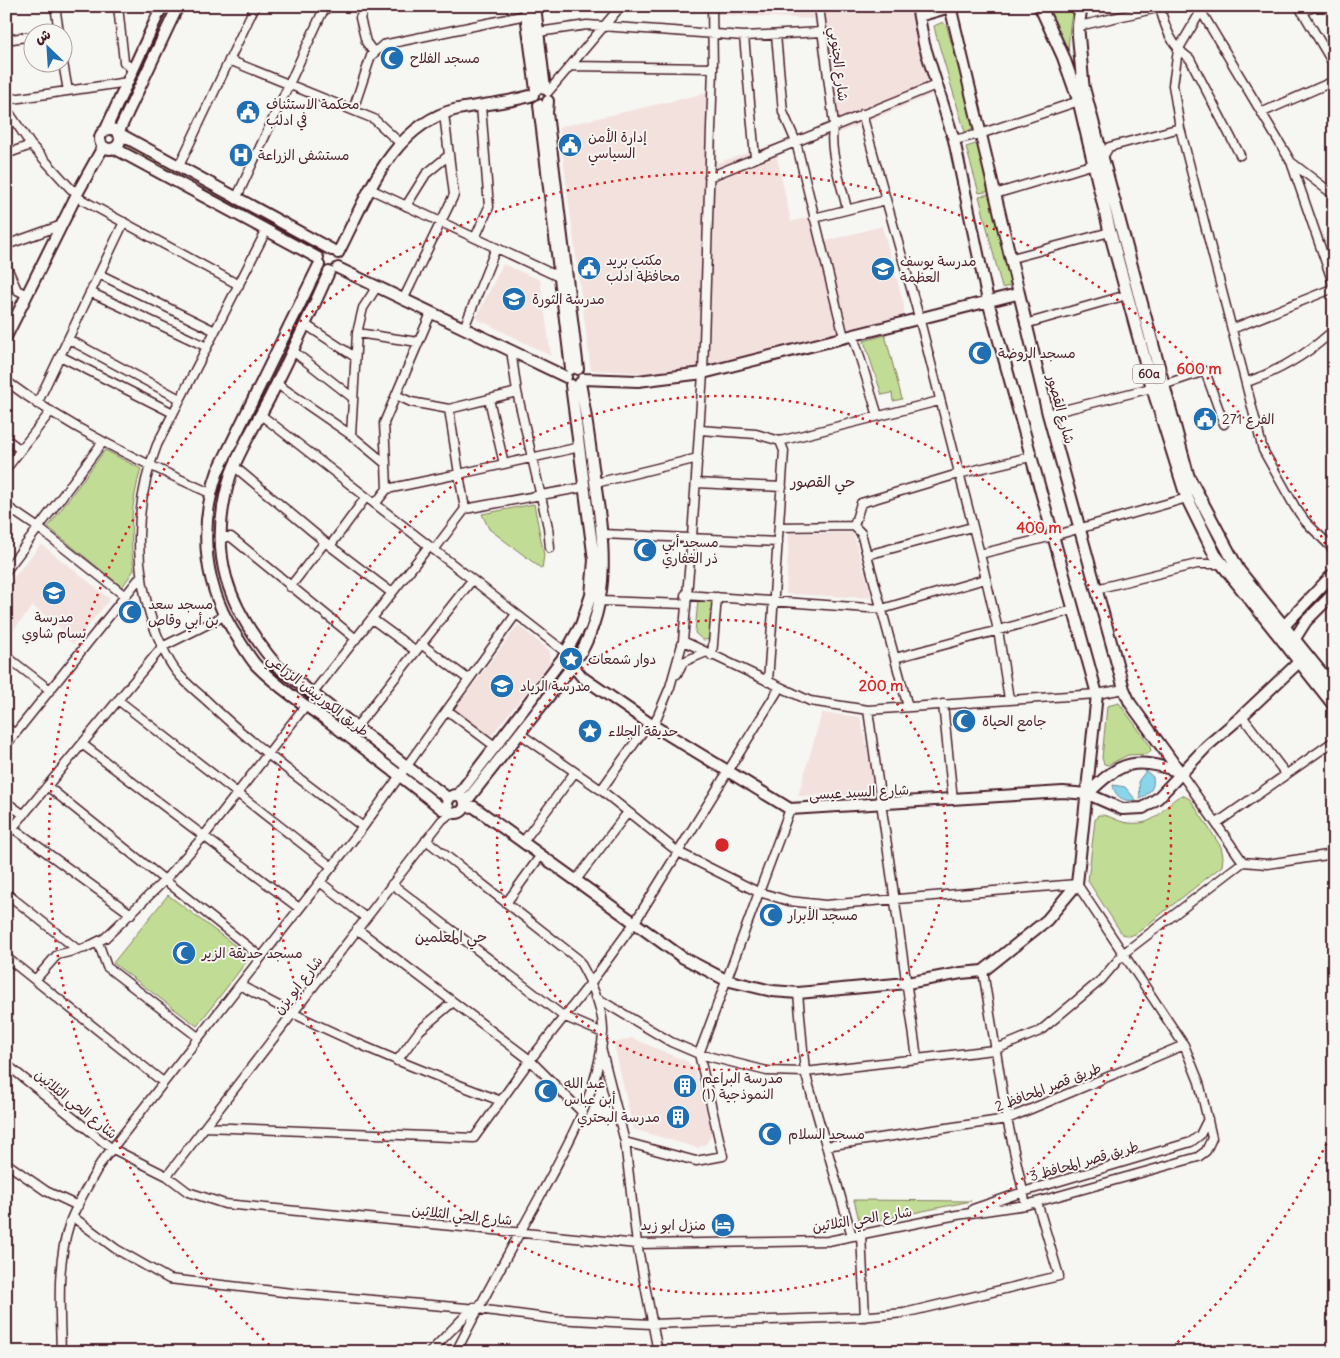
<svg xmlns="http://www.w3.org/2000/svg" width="1340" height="1358" viewBox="0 0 1340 1358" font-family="Delius,'Playpen Sans Arabic',sans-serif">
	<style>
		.built { fill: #f3e1dd }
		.green { fill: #c1dc94; stroke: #867e60 }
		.water { fill: #89d5ea; stroke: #708c9e }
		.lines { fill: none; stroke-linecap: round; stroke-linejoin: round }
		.street-casing { stroke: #4a1f2b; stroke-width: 11 }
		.secondary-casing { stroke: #4a1f2b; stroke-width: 14 }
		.primary-casing { stroke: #4a1f2b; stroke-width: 15 }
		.street { stroke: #f6f6f2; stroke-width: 8 }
		.secondary { stroke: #f6f6f2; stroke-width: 10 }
		.primary { stroke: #f6f6f2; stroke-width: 11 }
		.ring { fill: none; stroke: #d62828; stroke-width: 2.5; stroke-dasharray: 2.5 5 }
		.labels { text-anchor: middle; stroke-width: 4; stroke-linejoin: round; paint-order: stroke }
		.shield { fill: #f6f6f2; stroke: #7e6067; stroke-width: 1 }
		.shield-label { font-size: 12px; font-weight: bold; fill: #4a1f2b }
		.poi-label { font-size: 14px; fill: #4a1f2b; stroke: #f6f6f2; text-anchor: start }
		.street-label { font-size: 14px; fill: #4a1f2b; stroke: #f6f6f2 }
		.neighbourhood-label { font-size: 15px; fill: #4a1f2b; stroke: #f6f6f2 }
		.centre { fill: #d62828; stroke: #f6f6f2; stroke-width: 2.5 }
		.ring-label { font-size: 15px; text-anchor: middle; font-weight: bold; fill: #d62828; stroke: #f6f6f2; stroke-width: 4; stroke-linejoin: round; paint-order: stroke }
	</style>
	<rect width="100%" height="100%" fill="#f6f6f2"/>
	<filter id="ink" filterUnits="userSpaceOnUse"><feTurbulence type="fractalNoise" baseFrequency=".02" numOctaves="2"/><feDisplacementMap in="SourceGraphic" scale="10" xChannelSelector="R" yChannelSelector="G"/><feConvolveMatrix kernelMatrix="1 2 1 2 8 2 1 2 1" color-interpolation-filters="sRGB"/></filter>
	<g filter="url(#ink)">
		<path class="built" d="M707 6H909L931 95 832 136 814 19 707 14Z
			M716 91 717 163 774 144 791 222 809 217 838 335 714 365 647 373 591 370 559 127Z
			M882 226 904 305V315L849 329 842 317 823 242Z
			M503 264 540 280 551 356 476 318Z
			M789 533H853L872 598 786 594Z
			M41 544 110 599 73 644 66 638 68 634 33 606 6 639V587Z
			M518 625 550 651 549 664 490 737 455 709Z
			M822 713 860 717 878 795 798 796Z
			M632 1038 688 1062 695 1070 712 1133 707 1143 698 1148 633 1129 615 1048V1043Z"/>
		<path class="green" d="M1044 6H1058L1059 12 1069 6H1074L1070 24 1068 53Z
			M943 22 947 27 975 128 965 132 936 35 934 26Z
			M144 57 149 59 120 117 119 116Z
			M123 142 183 174 181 179 121 147Z
			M979 143 991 191 979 193 966 147Z
			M206 186 267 219 266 222 204 190Z
			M991 194 1013 285 1002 288 979 196Z
			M295 325 299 326 262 403 257 400Z
			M885 335 902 399 893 401 892 393 882 395 864 341Z
			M105 450 141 469C131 503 129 535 134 570L122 587 48 527Z
			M534 504 544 555 542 569 489 529 482 514Z
			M698 599 715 600 711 639 703 640 695 633Z
			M1119 703 1149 744 1151 750 1148 754 1128 755 1108 765 1104 764 1102 758 1107 706Z
			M1182 795 1190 799 1221 847 1223 856 1222 866 1137 933 1130 936 1122 934 1088 881 1095 820 1098 815C1109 814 1117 822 1128 823 1160 827 1163 803 1182 795Z
			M168 895 250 957 197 1026 113 963Z
			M854 1200 971 1201 860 1224Z"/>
		<path class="water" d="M1146 771 1153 777C1155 789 1149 793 1140 799L1139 780Z
			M1113 785 1125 787 1136 800C1125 802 1115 798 1113 785Z"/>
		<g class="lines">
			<g class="street-casing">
				<path id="street" d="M55 6 59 32
					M118 6 124 62 133 70
					M819 6 834 124C827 148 842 185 847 209
					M1198 6 1291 162 1334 286
					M1207 6 1201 11 1178 50 1173 85 1180 128 1263 450 1295 507 1305 521 1334 550
					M1299 6 1334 65
					M1160 8C1166 30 1171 45 1190 59L1240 155
					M1302 12 1316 6
					M1079 26 1166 6
					M538 32 587 25 744 36 822 32
					M776 35 783 112 796 142 844 337
					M744 36 755 158
					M6 40 32 36
					M374 53 366 42 360 18 364 9 377 6
					M62 57 68 91
					M229 60 374 119 400 143
					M571 66 713 68
					M548 92 621 6
					M6 100 128 82
					M6 108 31 145 71 189 78 192
					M353 110 371 56 383 45 526 15
					M1263 112 1334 81
					M862 114 919 317 980 554 998 630 1009 699
					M954 140 980 134 1079 101
					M6 154 31 145
					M1291 162 1334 195
					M179 166 255 6
					M709 177 936 85
					M370 189 559 277
					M995 194 1094 164 1103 157 1109 147 1180 128
					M77 197 239 285
					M236 199 322 13 329 6
					M406 206 426 174 449 155
					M814 218 886 200
					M266 231 157 445C134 504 133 567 154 627 160 642 166 658 176 671 184 682 196 691 206 700 254 747 310 786 363 827
					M475 238 489 207 481 106
					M6 245 62 225
					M1012 258 1110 232
					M6 265 17 290 27 295
					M99 274 215 331
					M90 292 207 347
					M403 300 454 195 444 114
					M1025 324 1127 295
					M306 325 355 357
					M464 328 496 248
					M1232 329 1334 288
					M357 333 418 342
					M853 335 878 416
					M68 339 180 399
					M293 351 353 398
					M60 356 173 413
					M6 381C69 428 139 461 210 493
					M1247 382C1279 371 1308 354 1334 330
					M277 384 351 435 386 464 387 489
					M517 392 548 527 550 548
					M396 395 411 402 449 409
					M489 399 504 464
					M37 404 124 222
					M1048 414 1163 385 1205 371 1224 424
					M261 415 564 651
					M700 430 756 434 780 441 784 451 768 682
					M351 435 357 333 363 308 376 288
					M6 439 21 450
					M780 441 939 401
					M386 464 384 423 431 313
					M235 467 325 542 392 593
					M6 469 51 411
					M596 483 698 458
					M696 483 782 487
					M375 504 387 489 459 474 449 409 517 392 511 350
					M6 506 40 529 125 596
					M465 509 585 487
					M854 526 861 503 958 474 1030 457
					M779 527 854 526 861 533 908 707
					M603 534 778 542
					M220 537H231L356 639
					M330 546 366 497
					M434 550 465 509 459 474 580 447
					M980 554 1053 536 1187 498
					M867 555 972 527
					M6 571 102 443
					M290 587 325 542
					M1096 589 1197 564H1223
					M685 595 882 609 985 579
					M600 601 685 604
					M372 619 416 651
					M683 641 810 701 868 710 1097 694 1124 689
					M421 644 468 679
					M6 656 50 690
					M712 656 717 597
					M895 658 1073 610
					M677 674 683 662 704 653
					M313 693 429 546
					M118 700 332 867
					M943 704 953 800
					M447 710 496 747
					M868 710 917 1058
					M1242 716 1286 774
					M654 725 670 687 683 641 692 537 703 373 713 68 712 6
					M357 726 472 580
					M6 727 15 734
					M82 744 299 908
					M6 745 142 575
					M1180 772 1243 862 1267 864 1334 854
					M47 786 261 957
					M601 790 649 723
					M6 802 24 815
					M1217 823 1334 741
					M13 828 131 914
					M6 836 162 647 224 616
					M426 840 578 959C590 979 604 1009 603 1033 599 1092 566 1148 539 1198 511 1249 482 1300 456 1352
					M523 842 575 772
					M576 880 628 812
					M320 882 366 918
					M392 884 563 1016 603 1033
					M6 893 78 950
					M507 902 541 855
					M357 929 530 1060 582 1112
					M98 942 107 967 198 1037
					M6 957 163 1082
					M983 971 1007 1119 1026 1205
					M35 980 57 955 85 948 105 938 164 881 204 836 306 705
					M240 985C323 1032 411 1067 501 1101
					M798 993 805 1072 852 1236
					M595 997 671 1042 699 1054 767 1071 805 1072 994 1050 1040 1031 1101 980 1124 953 1243 862
					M601 1047 625 1142 637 1244 658 1352
					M397 1061 420 1030 453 1002
					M6 1064 111 1148 167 1176 188 1192 225 1204 637 1244 828 1241 957 1215 1026 1205 1198 1157 1206 1151 1212 1138 1199 1082 1184 1045 1077 884 825 905 789 901 756 891 678 852 601 790 519 733
					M205 1127 474 1138 530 1060 590 984 635 922 780 687
					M625 1142 696 1161 723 1156 699 1054 790 809
					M826 1146 1007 1119 1184 1045
					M6 1163 46 1191 78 1206
					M167 1176 442 820 452 812
					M973 1209 1023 1192 1191 1142 1200 1135 1208 1119
					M73 1217 116 1249 169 1279 292 1293 478 1309 554 1319 651 1324 860 1317 904 1313 1059 1276 1037 1202
					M861 1234 865 1317
					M61 1352C60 1308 56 1264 70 1222 77 1203 90 1183 100 1164L363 827 516 614
					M430 1352 474 1307"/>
			</g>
			<g class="secondary-casing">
				<path id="secondary" d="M178 6 118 133 332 250
					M525 6 536 90
					M535 6 545 89
					M950 6 1048 414 1124 689 1130 703 1180 772
					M919 16 950 7
					M548 101 547 113 578 369
					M539 105 571 369
					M106 129 162 6
					M100 139a10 10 0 1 1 20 0a10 10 0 1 1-20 0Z
					M114 148 318 258
					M338 253C366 199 391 124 458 109 483 104 508 103 533 95
					M319 265 218 471C197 530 204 589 239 640 244 648 250 658 256 665 278 687 303 704 328 721 366 750 405 779 442 809L448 807
					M338 268 566 377
					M329 272C310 315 290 357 269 399 257 422 237 454 230 477 207 554 227 606 277 666L449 799
					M6 337 78 192 103 147
					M583 379 638 381 703 373 1017 294
					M1283 634 1284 626 1334 573
					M567 650 581 625 591 595 594 560 571 385
					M580 654C613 597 603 537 594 475 590 444 586 413 580 383
					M574 667 582 677 649 723 790 809 1063 792 1088 794
					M1180 772C1137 757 1120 760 1088 794L1122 809 1143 808 1158 798 1207 746 1242 716 1299 662 1294 640 1306 621 1334 593
					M458 795 562 659
					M447 804a9 9 0 1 1 18 0a9 9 0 1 1-18 0Z
					M465 803 571 668
					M465 806 474 807 682 957 726 980 772 991 798 993 907 983 961 973 983 971 1047 920 1077 884 1097 694 988 301 954 140 924 44 917 6"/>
			</g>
			<g class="primary-casing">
				<path id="primary" d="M1040 6 1063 56 1079 101 1110 232 1152 386 1187 498 1215 555 1334 705
					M1081 6 1078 30 1083 86 1188 476 1239 571 1334 689"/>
			</g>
			<use href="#street" class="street"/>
			<use href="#secondary" class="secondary"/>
			<use href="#primary" class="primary"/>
		</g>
	</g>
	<g class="ring">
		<circle cx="722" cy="845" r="225"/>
		<circle cx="722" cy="845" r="449"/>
		<path d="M1333 1130A674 674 0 0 1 1169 1350M275 1350A674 674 0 1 1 1333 560"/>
	</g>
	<defs>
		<g id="mosque-disc" transform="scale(1.25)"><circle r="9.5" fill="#1f6fb2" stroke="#f6f6f2"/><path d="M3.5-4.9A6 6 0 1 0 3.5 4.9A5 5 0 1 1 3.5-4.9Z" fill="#fff"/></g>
		<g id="civic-disc" transform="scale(1.25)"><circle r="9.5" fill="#1f6fb2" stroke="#f6f6f2"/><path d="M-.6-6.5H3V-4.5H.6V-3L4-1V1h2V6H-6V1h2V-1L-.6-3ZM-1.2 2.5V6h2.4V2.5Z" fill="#fff"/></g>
		<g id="hospital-disc" transform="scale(1.25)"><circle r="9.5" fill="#1f6fb2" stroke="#f6f6f2"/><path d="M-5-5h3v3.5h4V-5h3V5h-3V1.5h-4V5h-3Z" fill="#fff"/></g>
		<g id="school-disc" transform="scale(1.25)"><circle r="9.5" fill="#1f6fb2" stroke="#f6f6f2"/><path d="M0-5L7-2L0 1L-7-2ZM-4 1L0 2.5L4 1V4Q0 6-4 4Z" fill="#fff"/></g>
		<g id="sight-disc" transform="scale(1.25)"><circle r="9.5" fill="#1f6fb2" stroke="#f6f6f2"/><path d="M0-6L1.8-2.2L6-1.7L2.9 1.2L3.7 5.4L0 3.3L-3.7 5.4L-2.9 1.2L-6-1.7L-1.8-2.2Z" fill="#fff"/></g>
		<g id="building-disc" transform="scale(1.25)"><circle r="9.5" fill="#1f6fb2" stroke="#f6f6f2"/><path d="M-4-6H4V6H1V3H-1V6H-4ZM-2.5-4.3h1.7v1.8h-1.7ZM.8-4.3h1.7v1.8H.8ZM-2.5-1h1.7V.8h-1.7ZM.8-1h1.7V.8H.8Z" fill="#fff"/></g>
		<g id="hotel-disc" transform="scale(1.25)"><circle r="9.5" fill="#1f6fb2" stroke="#f6f6f2"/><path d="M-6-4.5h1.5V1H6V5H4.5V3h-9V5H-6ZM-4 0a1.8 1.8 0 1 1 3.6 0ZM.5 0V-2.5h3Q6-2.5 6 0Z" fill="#fff"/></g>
	</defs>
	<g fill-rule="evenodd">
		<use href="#mosque-disc" x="392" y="58"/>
		<use href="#civic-disc" x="248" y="112"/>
		<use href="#civic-disc" x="570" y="145"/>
		<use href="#hospital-disc" x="241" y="155"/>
		<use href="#civic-disc" x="589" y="268"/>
		<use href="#school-disc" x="883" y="269"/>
		<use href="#school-disc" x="514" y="299"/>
		<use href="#mosque-disc" x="980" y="353"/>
		<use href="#civic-disc" x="1205" y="419"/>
		<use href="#mosque-disc" x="645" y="550"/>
		<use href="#school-disc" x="54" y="593"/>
		<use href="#mosque-disc" x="130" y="612"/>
		<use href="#sight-disc" x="571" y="659"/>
		<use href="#school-disc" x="502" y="686"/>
		<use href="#mosque-disc" x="964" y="721"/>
		<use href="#sight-disc" x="590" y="731"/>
		<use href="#mosque-disc" x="771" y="915"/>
		<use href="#mosque-disc" x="184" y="953"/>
		<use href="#building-disc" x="685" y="1086"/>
		<use href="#mosque-disc" x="546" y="1091"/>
		<use href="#building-disc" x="678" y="1117"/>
		<use href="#mosque-disc" x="770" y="1134"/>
		<use href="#hotel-disc" x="723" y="1225"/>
	</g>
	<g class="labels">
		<rect class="shield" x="1133" y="364.5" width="32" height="19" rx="4"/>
		<g class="shield-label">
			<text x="1149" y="378">60a</text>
		</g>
		<g class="poi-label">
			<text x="410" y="63">مسجد الفلاح</text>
			<text x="266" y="109">محكمة الاستئناف<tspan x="266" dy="16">في ادلب</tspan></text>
			<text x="588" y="142">إدارة الأمن<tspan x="588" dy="16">السياسي</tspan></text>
			<text x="258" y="160">مستشفى الزراعة</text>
			<text x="606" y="265">مكتب بريد<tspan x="606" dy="16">محافظة ادلب</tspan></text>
			<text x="900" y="266">مدرسة يوسف<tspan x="900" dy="16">العظمة</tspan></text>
			<text x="532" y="304">مدرسة الثورة</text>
			<text x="998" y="358">مسجد الروضة</text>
			<text x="1222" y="424">الفرع 271</text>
			<text x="662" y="547">مسجد أبي<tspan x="662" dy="16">ذر الغفاري</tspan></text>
			<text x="148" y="609">مسجد سعد<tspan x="148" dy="16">بن أبي وقاص</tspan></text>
			<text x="54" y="622" text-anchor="middle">مدرسة<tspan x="54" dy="16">بسام شاوي</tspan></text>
			<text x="588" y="664">دوار شمعات</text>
			<text x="520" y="691">مدرسة الرياد</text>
			<text x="982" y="726">جامع الحياة</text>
			<text x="608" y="736">حديقة الجلاء</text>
			<text x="788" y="920">مسجد الأبرار</text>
			<text x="202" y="958">مسجد حديقة الزير</text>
			<text x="702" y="1083">مدرسة البراعم<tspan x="702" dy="16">النموذجية (١)</tspan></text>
			<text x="564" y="1088">عبد الله<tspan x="564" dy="16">أبن عباس</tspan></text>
			<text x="660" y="1122" text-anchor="end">مدرسة البحتري</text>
			<text x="788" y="1139">مسجد السلام</text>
			<text x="706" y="1230" text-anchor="end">منزل ابو زيد</text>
		</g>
		<g class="street-label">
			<text transform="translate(839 64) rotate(83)" y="5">شارع الجنوبي</text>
			<text transform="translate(1061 409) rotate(75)" y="5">شارع القصور</text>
			<text transform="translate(318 695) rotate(38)" y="5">طريق الكورنيش الزراعي</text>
			<text transform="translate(859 792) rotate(-3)" y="5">شارع السيد عيسى</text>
			<text transform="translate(298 985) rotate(-52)" y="5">شارع ابو يزن</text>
			<text transform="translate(1048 1087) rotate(-21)" y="5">طريق قصر المحافظ 2</text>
			<text transform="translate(76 1104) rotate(39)" y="5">شارع الحي الثلاثين</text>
			<text transform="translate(1084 1161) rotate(-16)" y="5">طريق قصر المحافظ 3</text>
			<text transform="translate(462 1215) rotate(6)" y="5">شارع الحي الثلاثين</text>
			<text transform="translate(862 1219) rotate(-9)" y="5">شارع الحي الثلاثين</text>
		</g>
		<g class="neighbourhood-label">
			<text x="823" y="487">حي القصور</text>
			<text x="451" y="942">حي المعلمين</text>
		</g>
	</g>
	<circle cx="722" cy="845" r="8" class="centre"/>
	<g class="ring-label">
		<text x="1199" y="374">600 m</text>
		<text x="1039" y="533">400 m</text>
		<text x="881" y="691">200 m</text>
	</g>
	<rect width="1340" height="1358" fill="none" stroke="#f6f6f2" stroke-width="25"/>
	<rect x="12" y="12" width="1315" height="1333" fill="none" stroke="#4a1f2b" stroke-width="2" filter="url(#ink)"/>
	<g transform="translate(48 48) rotate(335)"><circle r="24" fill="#f6f6f2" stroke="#b1a0a2"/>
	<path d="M0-4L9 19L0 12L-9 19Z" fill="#1f6fb2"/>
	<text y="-8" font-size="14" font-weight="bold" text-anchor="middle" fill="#4a1f2b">ش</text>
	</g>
</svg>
